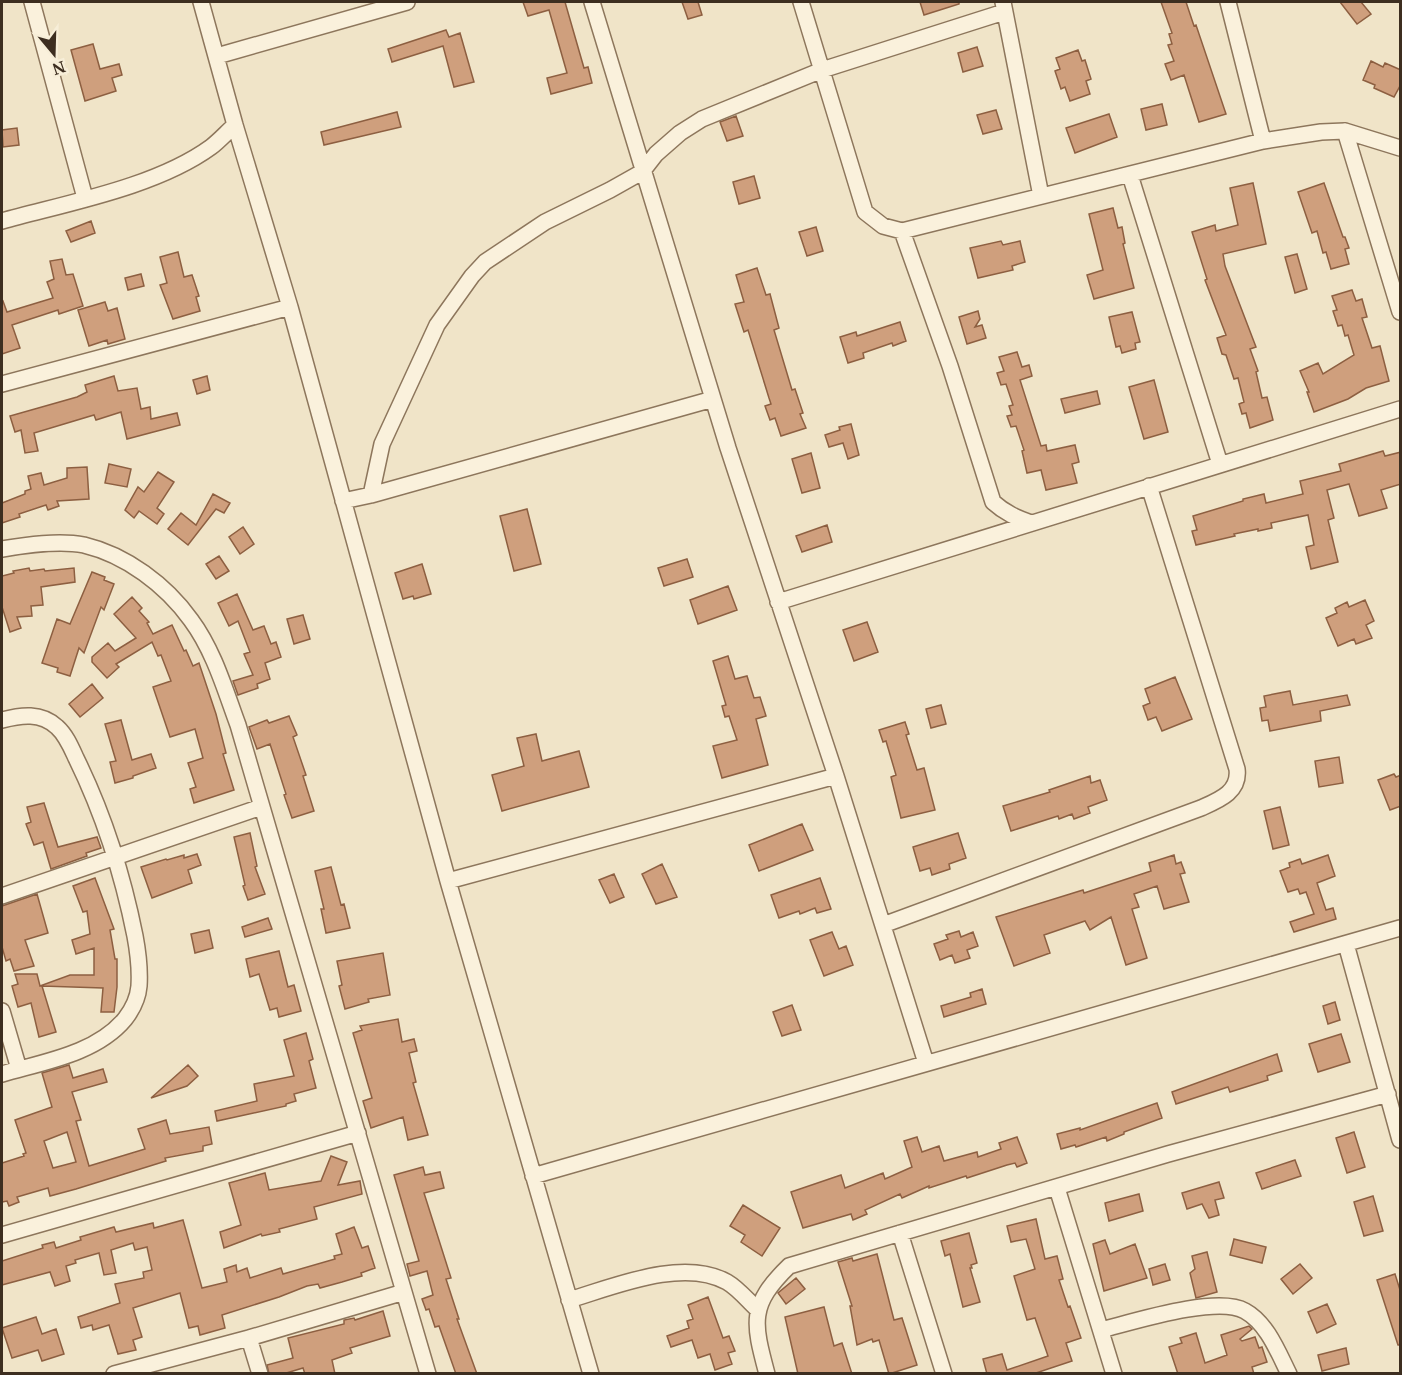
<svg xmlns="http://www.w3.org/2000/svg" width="1402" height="1375" viewBox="0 0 1402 1375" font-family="'Noto Serif',serif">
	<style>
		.building { fill: #cf9f7d; stroke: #8d5f41; stroke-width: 1.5; fill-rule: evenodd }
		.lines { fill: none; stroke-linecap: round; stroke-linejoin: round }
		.minor-casing { stroke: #8d765c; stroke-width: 18 }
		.minor { stroke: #faf1dc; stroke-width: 15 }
	</style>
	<rect width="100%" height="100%" fill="#f0e4c8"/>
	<path class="building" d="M523 2H565L584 68 588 67 592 83 551 94 547 78 567 73 549 10 528 16Z
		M682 2H698L702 15 688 19Z
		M920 2H959V4L924 15Z
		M1161 2H1186L1194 26 1196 25 1226 114 1199 122 1184 75 1171 80 1165 64 1174 61 1168 45 1172 44 1169 34 1172 33Z
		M1340 2H1361L1371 14 1357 24Z
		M446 30 449 37 460 33 474 82 454 87 443 46 392 62 388 49Z
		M93 44 100 69 119 64 122 75 112 78 116 91 85 101 71 50Z
		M977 47 983 66 963 72 958 53Z
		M1078 50 1082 61 1085 60 1091 79 1086 81 1090 94 1070 101 1065 87 1061 89 1055 71 1060 69 1056 58Z
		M1371 61 1383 67 1385 63 1401 70V84L1394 97 1374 88 1375 85 1363 80Z
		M1162 104 1167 125 1146 130 1141 109Z
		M996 110 1002 129 983 134 977 115Z
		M397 112 401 127 324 145 321 132Z
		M1109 114 1117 137 1075 153 1066 128Z
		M736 116 743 136 727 141 720 122Z
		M17 128 19 145 3 147 2 130Z
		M754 176 760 198 739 204 733 182Z
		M1253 183 1266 244 1223 254 1225 266 1256 347 1250 349 1258 371 1256 372 1262 398 1267 397 1273 420 1250 428 1246 413 1242 414 1239 404 1244 402 1238 378 1234 379 1226 355 1222 354 1217 338 1226 335 1205 280 1207 279 1192 232 1215 225 1216 231 1238 225 1230 188Z
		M1324 183 1343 237H1345L1349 248 1345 249 1349 264 1331 269 1326 252 1323 253 1317 231 1312 233 1298 192Z
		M1113 208 1118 228 1122 227 1125 243 1123 244 1134 288 1094 299 1087 275 1103 270 1089 214Z
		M91 221 95 233 71 242 66 231Z
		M816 227 823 251 807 256 799 232Z
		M1001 241 1003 245 1020 241 1025 262 1012 266 1013 270 978 278 970 248Z
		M178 252 184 277 192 275 199 296 196 297 200 311 173 319 160 285 167 283 160 257Z
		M1297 254 1307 289 1295 293 1285 257Z
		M62 259 66 275 73 274 83 306 59 314 58 310 12 325 20 348 2 354V302L3 301 7 312 53 298 47 282 54 279 50 261Z
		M757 268 766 295 770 294 779 328 774 330 792 390 795 389 803 413 800 414 806 428 781 436 775 418 770 420 765 406 771 404 769 398 748 330 744 332 735 304 744 302 736 275Z
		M141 274 144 286 128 290 125 278Z
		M1352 290 1356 301 1362 299 1367 317 1362 318 1372 348 1380 346 1389 381 1366 388 1348 399 1314 412 1307 392H1309L1300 371 1318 363 1323 374 1354 355 1348 335 1345 336 1342 325 1338 326 1333 311 1337 310 1332 296Z
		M105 302 108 311 117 308 125 339 108 344 107 340 89 346 78 310Z
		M978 311 980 319 975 327 982 325 986 338 967 344 959 317Z
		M1132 312 1140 342 1135 343 1136 349 1122 353 1120 346 1116 347 1109 317Z
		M900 322 906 341 893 346 892 343 863 353 864 358 848 363 840 337 856 332 857 336Z
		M1017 352 1022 367 1029 365 1032 376 1020 380 1041 446 1046 445 1047 451 1075 445 1079 462 1072 464 1077 483 1046 490 1041 470 1027 473 1022 451 1024 450 1016 426 1011 427 1007 416 1012 415 1009 406 1013 405 1006 384 1001 385 997 373 1004 371 999 357Z
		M114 376 118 391 137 388 141 409 150 407 151 419 177 413 180 425 127 439 121 412 96 420 94 415 34 433 38 451 25 453 21 430 15 432 10 416 77 397 87 392 85 385Z
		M207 376 210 390 197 394 193 380Z
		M1154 380 1168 432 1144 439 1129 387Z
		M1097 391 1100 404 1065 413 1061 399Z
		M851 424 859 455 848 459 843 443 829 447 825 435 840 430 839 427Z
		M1383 451 1385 456 1401 452V484L1381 490 1387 508 1359 516 1349 484 1327 490 1334 518 1328 520 1338 562 1311 569 1306 547 1314 545 1308 515 1271 523 1272 528 1258 531V529L1234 534 1235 536 1196 545 1192 531 1197 530 1193 516 1243 501V499L1264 494 1266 503 1303 494 1300 481 1341 471 1339 464Z
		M811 453 820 488 802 493 792 459Z
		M109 464 131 469 127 487 105 483Z
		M87 467 89 499 57 501 59 506 48 510 46 505 19 514 20 517 2 523V503L25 494V491L31 489 28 476 41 473 44 485 67 478V468Z
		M158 472 174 482 157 508 164 514 157 524 139 511 134 518 125 510 138 487 144 492Z
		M213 494 230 503 224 513 216 509 188 545 168 529 181 513 196 525Z
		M527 509 541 564 514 571 500 516Z
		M827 525 832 542 802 552 796 536Z
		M243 527 254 544 240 554 229 537Z
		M219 556 229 571 216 579 206 564Z
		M687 559 693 577 664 586 658 568Z
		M422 564 431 594 414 599 413 596 403 599 395 573Z
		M29 568 30 571 44 569 45 571 74 568 75 582 41 587 43 605 31 606 32 616 17 617 21 628 10 632 2 607V576L14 573 13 571Z
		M92 572 105 577 104 580 114 584 104 610 101 607 84 653 79 648 70 676 57 672 58 668 42 663 57 619 70 624Z
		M728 586 737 610 698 624 690 600Z
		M237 594 253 630 264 626 271 644 276 642 281 657 265 663 270 679 257 684 258 688 238 695 233 681 253 675 244 654 250 652 238 621 229 626 218 603Z
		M132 597 142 608 139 611 149 622 147 623 153 634 172 625 184 651 186 650 193 666 199 663 216 714 226 753 223 754 234 790 194 803 190 789 196 787 188 763 203 758 195 729 170 737 153 687 171 681 161 655 158 656 152 642 116 664 119 667 107 678 92 662V657L108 643 115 651 136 638 114 614Z
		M1365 600 1374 621 1366 625 1372 638 1356 644 1354 639 1338 646 1326 618 1337 613 1335 608 1347 602 1349 607Z
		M303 615 310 639 294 644 287 619Z
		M867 622 878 652 854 661 843 630Z
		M728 656 735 679 747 676 754 698 760 697 766 716 756 719 768 765 722 778 713 746 737 740 729 716 725 717 722 706 726 705 713 661Z
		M1175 677 1192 719 1162 731 1156 717 1148 720 1143 706 1150 703 1145 689Z
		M92 684 103 698 80 717 69 704Z
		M1290 691 1293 705 1347 695 1350 705 1320 711 1321 721 1270 731 1268 720 1262 721 1260 708 1266 707 1264 696Z
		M941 705 946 724 931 728 926 709Z
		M289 716 297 735 293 737 306 775 303 776 314 811 292 818 284 795 286 794 270 744 257 749 249 727 267 720 269 723Z
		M121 720 132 760 151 754 156 768 133 776V778L115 783 110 762 116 761 105 724Z
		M905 722 909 734 906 735 917 770 924 768 935 810 901 818 891 777 896 775 886 741 883 742 879 730Z
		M536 734 542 761 579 751 589 787 502 811 492 775 524 766 517 738Z
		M1339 757 1343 783 1319 787 1315 761Z
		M1394 774 1396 777 1401 775V806L1390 810 1378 780Z
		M1090 776 1091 783 1100 780 1107 800 1088 807 1090 813 1074 819 1072 814 1059 819 1058 816 1011 831 1003 806 1050 792 1049 790Z
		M44 803 58 847 97 837 101 848 86 853 87 856 51 869 43 842 34 845 26 824 31 822 27 807Z
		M1280 807 1289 845 1273 849 1264 811Z
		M802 824 813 850 759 871 749 845Z
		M250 833 257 866 255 867 265 894 248 900 243 886 245 885 234 837Z
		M958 833 966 858 949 864 950 869 932 875 930 868 920 871 913 847Z
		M197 854 201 865 188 870 192 883 152 898 141 867 166 859 167 860 184 855V858Z
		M1174 855 1176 864 1181 862 1185 873 1180 874 1189 902 1164 909 1157 886 1134 894 1139 907 1132 909 1147 958 1126 965 1111 917 1090 930 1085 921 1044 935 1050 953 1014 966 996 917 1083 890 1084 893 1151 871 1149 863Z
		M1328 855 1335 876 1317 883 1326 910 1333 908 1336 919 1294 932 1290 922 1314 914 1306 892 1300 894 1298 889 1288 892 1280 871 1290 867 1289 863 1300 859 1302 864Z
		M662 864 677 897 656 904 642 874Z
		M331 867 341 905 344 904 350 928 326 933 321 909H324L315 871Z
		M614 874 624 897 610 903 599 880Z
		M95 878 114 929 110 930 115 959H117V987L114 1012H101L103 988 42 986 56 1032 39 1037 31 1003 18 1007 12 986 18 984 15 974H37L40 986 70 975H94V948L76 954 72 940 90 934 87 911 83 912 73 886Z
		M820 878 831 909 817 913 815 908 800 914 799 911 779 918 771 895Z
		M37 894 48 933 25 940 34 966 14 971 10 959 6 961 2 947V906Z
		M268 918 272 929 245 937 242 927Z
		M209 930 213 948 195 953 191 934Z
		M959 931 961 937 973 932 978 946 967 950 970 958 955 963 952 955 940 960 934 944 948 939 946 935Z
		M832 932 839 949 846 946 853 965 824 976 810 940Z
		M279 951 288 987 294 985 301 1011 279 1017 277 1008 270 1010 259 974 250 977 246 959Z
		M383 953 390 995 368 999 369 1002 345 1009 339 986 342 985 337 961Z
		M982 989 986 1004 944 1017 941 1006 971 997 970 993Z
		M1335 1002 1340 1020 1328 1024 1323 1006Z
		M792 1005 801 1030 782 1036 773 1012Z
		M398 1019 402 1042 414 1039 417 1051 409 1053 416 1082 413 1083 428 1135 408 1140 403 1117 371 1128 363 1101 372 1098 353 1033 362 1030 360 1026Z
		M306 1033 313 1059 309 1061 316 1088 294 1094 296 1101 286 1104V1106L217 1121 215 1111 257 1101 254 1084 294 1076 284 1040Z
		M1341 1034 1350 1062 1318 1072 1309 1044Z
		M1277 1054 1282 1071 1267 1076 1268 1080 1230 1092 1228 1087 1176 1104 1172 1092Z
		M69 1065 73 1078 103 1069 107 1082 72 1092 81 1120 76 1121 89 1166 145 1149 138 1129 166 1120 170 1134 209 1127 212 1144 203 1146V1151L165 1158 166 1161 76 1189 50 1196 48 1188 17 1197 19 1202 9 1206 7 1201 2 1202V1163L24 1156 23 1154 26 1153 15 1120 52 1107 42 1073ZM67 1132 76 1162 53 1168 44 1141Z
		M188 1065 198 1076 187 1086 151 1098Z
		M1157 1103 1162 1118 1124 1132V1134L1107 1141 1106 1137 1076 1147 1075 1145 1061 1149 1057 1134 1080 1128V1130Z
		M1354 1132 1365 1167 1347 1173 1336 1138Z
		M917 1137 922 1152 939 1146 944 1161 977 1152 978 1157 1001 1149 999 1143 1017 1137 1027 1163 1017 1167 1015 1163 1007 1165 967 1178 966 1176 929 1188V1186L902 1198 900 1194 865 1210 867 1214 853 1220 851 1214 803 1228 791 1192 841 1175 845 1188 883 1173 885 1179 912 1167 904 1141Z
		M331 1156 347 1162 338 1185 360 1181 362 1194 314 1207 317 1219 279 1229 280 1232 262 1236 261 1234 224 1248 220 1232 241 1225 229 1183 265 1173 269 1190 321 1181Z
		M1295 1160 1301 1176 1262 1189 1256 1173Z
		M423 1167 425 1175 440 1172 444 1188 424 1193 451 1278 446 1279 459 1319H457L477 1374H456L439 1326 435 1327 429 1309 426 1310 422 1299 433 1295 427 1271 410 1276 407 1264 419 1261 394 1175Z
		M1219 1182 1224 1198 1215 1200 1219 1215 1209 1218 1202 1204 1187 1209 1182 1193Z
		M1139 1194 1143 1211 1109 1221 1105 1203Z
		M1373 1196 1383 1231 1364 1236 1354 1202Z
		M743 1205 780 1228 762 1256 741 1242 745 1235 730 1226Z
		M1036 1219 1045 1259 1057 1256 1063 1279 1059 1280 1068 1307 1070 1306 1081 1338 1066 1343 1072 1361 1033 1374H987L983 1359 1002 1354 1007 1370 1048 1356 1035 1318 1027 1320 1014 1276 1035 1269 1026 1239 1011 1242 1007 1226Z
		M183 1220 202 1288 227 1282 224 1269 236 1265 237 1272 247 1268 250 1278 281 1268 283 1274 335 1259 334 1256 342 1254 336 1234 354 1227 362 1248 368 1246 375 1268 361 1273 362 1276 342 1282 320 1288 318 1284 307 1286 279 1297 222 1315 225 1328 200 1335 198 1326 189 1328 180 1293 133 1308 142 1337 133 1340 136 1350 118 1354 109 1325 93 1330 92 1325 81 1328 78 1317 120 1303 115 1284 144 1278 143 1272 152 1270 147 1247 135 1250 133 1243 111 1250 116 1273 104 1275 99 1253 75 1260 76 1263 66 1266 70 1281 55 1286 50 1272 2 1285V1261L43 1248 42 1245 54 1242 56 1248 81 1240 80 1237 114 1227 116 1232 153 1223 154 1228Z
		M969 1233 977 1263 971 1265 972 1268H970L980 1302 963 1307 950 1254 945 1256 941 1241Z
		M1234 1239 1266 1247 1262 1263 1230 1255Z
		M1105 1240 1110 1254 1135 1244 1147 1278 1104 1291 1093 1244Z
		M1207 1252 1217 1292 1196 1298 1190 1273 1195 1269 1192 1256Z
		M877 1254 894 1320 902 1318 917 1365 889 1374 879 1340 873 1342 872 1339 857 1345 850 1306H852L838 1262 852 1258 853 1261Z
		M1165 1264 1170 1280 1153 1285 1149 1269Z
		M1300 1264 1312 1278 1293 1294 1281 1279Z
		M1395 1274 1401 1293V1345H1398L1377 1280Z
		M796 1278 805 1289 786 1304 778 1293Z
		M708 1297 723 1338 729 1336 735 1351 728 1353 732 1364 715 1370 710 1354 698 1358 692 1340 671 1347 667 1336 689 1328 687 1321 693 1319 688 1305Z
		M1327 1304 1336 1324 1317 1333 1308 1312Z
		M824 1307 834 1346 842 1343 852 1374H798L785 1317Z
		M383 1311 390 1336 350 1348 352 1353 332 1360 335 1374H305L303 1368 283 1374H269L267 1365 293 1358 288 1338 344 1324V1320L354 1318 355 1320Z
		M36 1317 42 1334 56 1329 64 1354 42 1361 38 1350 12 1358 2 1328Z
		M1249 1326 1252 1329 1240 1339 1242 1341 1255 1337 1259 1348 1262 1347 1267 1362 1252 1367 1254 1374H1178L1169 1347 1182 1343 1180 1338 1196 1333 1205 1363 1227 1355 1221 1335Z
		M1346 1348 1349 1364 1322 1371 1318 1355Z"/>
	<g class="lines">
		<g class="minor-casing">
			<path id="minor" d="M32 2 85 198
				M201 2 235 125 290 307 448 881 591 1374
				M592 2 728 448 836 776 926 1063
				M801 2 865 212 883 226 902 231 1263 141 1321 132 1345 131 1400 148
				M1003 2 1041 196
				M1228 2 1263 141
				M217 56 407 2
				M1345 131 1400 312
				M1130 175 1220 464
				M2 221C67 203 156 187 211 147 219 141 227 132 235 125
				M902 231 950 366 993 502C1005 513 1017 518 1031 523
				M2 384 290 307
				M371 495 382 444 437 325 472 276 485 262 545 222 610 190 642 172 656 154 680 133 702 119 822 70 1004 12
				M343 501 371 495 713 399
				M2 549C26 545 59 540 84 545 126 555 166 585 191 620 214 651 225 690 238 725L428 1374
				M778 602 1400 409
				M2 720C21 715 41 712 57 727 66 735 71 747 76 758 103 813 123 876 135 936 138 952 140 970 139 986 138 998 132 1010 125 1019 96 1054 43 1062 2 1074
				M448 881 836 776
				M2 896 261 807
				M883 925 1201 808C1219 800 1240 792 1237 769L1149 486
				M1346 944 1400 1140
				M2 1011 19 1069
				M533 1176 1400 928
				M1057 1188 1114 1374
				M900 1233 944 1374
				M2 1235 358 1133
				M569 1300C613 1287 683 1257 727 1282 739 1289 748 1301 758 1310
				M1101 1330C1133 1322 1217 1295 1245 1311 1267 1323 1278 1352 1289 1374
				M249 1338 260 1374
				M114 1374 249 1338 404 1292
				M767 1374C753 1322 749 1305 789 1266L1168 1154 1388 1094"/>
		</g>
		<use href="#minor" class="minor"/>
	</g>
	<rect width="1402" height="1375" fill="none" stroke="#3d2e20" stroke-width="6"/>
	<g transform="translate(54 54) rotate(161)" stroke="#f7eed8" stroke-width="4.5" paint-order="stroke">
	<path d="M0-4.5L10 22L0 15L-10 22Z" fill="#3d2e20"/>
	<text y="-9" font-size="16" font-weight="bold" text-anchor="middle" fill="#3d2e20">N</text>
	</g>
</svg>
